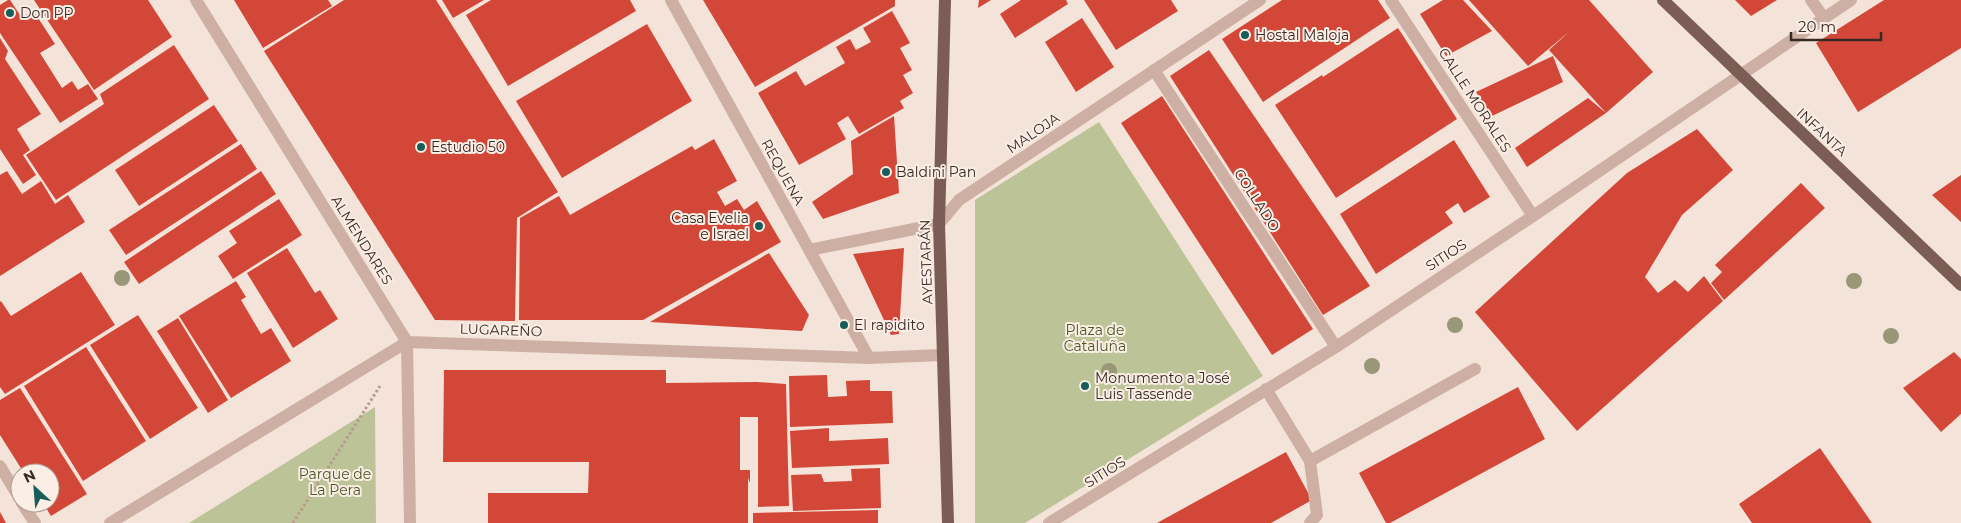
<svg xmlns="http://www.w3.org/2000/svg" width="1961" height="523" viewBox="0 0 1961 523" font-family="Montserrat,sans-serif">
	<style>
		.green { fill: #bcc497 }
		.building { fill: #d34738 }
		.lines { fill: none; stroke-linecap: round; stroke-linejoin: round }
		.path { stroke: #b99a8d; stroke-width: 3; stroke-dasharray: 2.5 2.5; stroke-linecap: butt }
		.minor { stroke: #cdb0a3; stroke-width: 12 }
		.major { stroke: #7b5d55; stroke-width: 12 }
		.tree { fill: #989777 }
		.poi-dot { fill: #175d58; stroke: #fbeee5; stroke-width: 2 }
		.labels { text-anchor: middle; stroke-width: 4; stroke-linejoin: round; paint-order: stroke }
		.poi-label { font-size: 14px; fill: #372926; stroke: #fbeee5; text-anchor: start }
		.street-label { font-size: 14px; fill: #372926; stroke: #fbeee5 }
		.park-label { font-size: 14px; fill: #4d5827; stroke: #fbeee5 }
	</style>
	<rect width="100%" height="100%" fill="#f4e3d8"/>
	<path class="green" d="M1099 122 1263 376 1025 523H975V200Z
		M375 407 376 523H189Z"/>
	<path class="building" d="M8 0H10L22 18 33 10 55 44 40 53 62 88 72 81 78 90 88 84 98 99 60 123 0 33V5Z
		M34 0H148L172 37 94 90Z
		M234 0H328L332 6 263 48Z
		M344 0H436L558 192 517 218 515 321 435 320 264 51Z
		M442 0H484L453 18Z
		M491 0H630L636 11 508 86 466 15Z
		M703 0H895V6L755 87Z
		M979 0H991L978 8Z
		M1021 0H1066L1068 4 1015 38 1000 14Z
		M1084 0H1171L1178 11 1116 50Z
		M1282 0H1378L1390 18 1263 102 1222 39Z
		M1443 0H1463L1492 31 1446 56 1420 14Z
		M1469 0H1589L1653 72 1606 113 1549 50 1570 31 1528 66Z
		M1735 0H1777L1751 16Z
		M1884 0H1961V48L1858 112 1816 43Z
		M892 11 910 43 900 48 912 70 903 75 913 93 900 101 904 108 859 134 848 116 837 123 846 139 799 165 758 93 796 71 805 86 845 63 836 47 850 39 856 50 871 42 863 28Z
		M1082 18 1114 67 1076 92 1045 42Z
		M647 24 692 101 562 178 516 101Z
		M1398 28 1457 119 1336 198 1275 105 1322 75 1323 77Z
		M0 38 8 51 5 59 41 114 17 129 30 150 23 155 36 175 23 184 0 149Z
		M174 45 209 99 56 200 26 155 104 104 100 94Z
		M1209 50 1370 286 1323 315 1170 76Z
		M1553 56 1563 82 1492 116 1476 92Z
		M1162 96 1313 329 1272 355 1121 123Z
		M1588 98 1606 113 1527 167 1515 148Z
		M214 105 238 141 139 206 115 170Z
		M894 116 899 193 823 219 812 202 853 174 851 141Z
		M1697 129 1733 170 1682 215 1645 277 1658 293 1675 280 1688 292 1704 276 1723 301 1577 431 1475 312 1627 173Z
		M714 139 737 181 717 192 725 206 737 199 744 210 757 201 781 242 643 320H519L520 218 559 196 570 215 692 146 695 150Z
		M1454 140 1490 197 1464 213 1458 203 1445 212 1453 223 1376 274 1340 214Z
		M241 144 257 169 126 255 109 230Z
		M7 171 22 194 41 181 55 204 68 195 85 222 0 276V175Z
		M261 171 276 194 139 284 124 262Z
		M1961 175V222L1932 195Z
		M1801 183 1825 208 1724 300 1711 283 1722 272 1715 265Z
		M279 199 302 235 233 279 218 256 237 243 229 231Z
		M287 248 315 293 320 290 338 319 293 348 247 273Z
		M904 248 899 334 891 335 853 254Z
		M769 253 809 315 802 331 650 322Z
		M81 272 115 325 5 394 0 387V302L1 301 11 316Z
		M236 281 246 297 241 300 261 334 271 328 291 361 231 398 179 316Z
		M138 315 198 408 150 439 90 345Z
		M178 318 228 400 208 413 157 331Z
		M86 347 146 441 83 481 24 386Z
		M1954 352 1961 359V414L1941 432 1903 388Z
		M444 370H666V383L757 382 786 384 789 506 758 507V417H740V470H750V483L748 478V523H488V493H588L589 462H443Z
		M827 375 828 397 847 396 846 381 870 380V391H892L893 423 790 427 789 376Z
		M1518 387 1545 439 1390 523H1386L1359 473Z
		M20 388 87 494 51 516 43 503H50V473H24L0 435V400Z
		M829 428V441L888 438 889 464 792 468 790 431Z
		M1820 448 1872 523H1752L1739 504Z
		M1286 452 1312 500 1271 523H1157Z
		M880 468 881 508 793 511 791 475 821 474 824 482 852 481 851 469Z
		M878 510V523H753V513Z
		M0 512 6 523H0Z"/>
	<g class="lines">
		<path class="path" d="M293 523 380 386"/>
		<path class="minor" d="M196 0 407 342 410 523
			M671 0 869 358
			M1391 0 1533 216
			M1811 0 1824 18
			M1154 70 1336 347
			M809 250 939 224 959 200 1260 0
			M1266 389 1310 461 1475 369
			M0 466 20 499
			M22 503 35 523
			M110 523 407 342 869 358 941 355
			M1049 523 1336 347 1533 216 1851 0
			M1310 523 1317 515 1310 461"/>
		<path class="major" d="M945 0 939 224 948 523
			M1663 0 1961 285"/>
	</g>
	<g class="tree">
		<circle cx="122" cy="278" r="8"/>
		<circle cx="1854" cy="281" r="8"/>
		<circle cx="1455" cy="325" r="8"/>
		<circle cx="1891" cy="336" r="8"/>
		<circle cx="1372" cy="366" r="8"/>
		<circle cx="1109" cy="371" r="8"/>
	</g>
	<g class="poi-dot">
		<circle cx="10" cy="13" r="5"/>
		<circle cx="1245" cy="35" r="5"/>
		<circle cx="421" cy="147" r="5"/>
		<circle cx="886" cy="172" r="5"/>
		<circle cx="759" cy="226" r="5"/>
		<circle cx="844" cy="325" r="5"/>
		<circle cx="1085" cy="386" r="5"/>
	</g>
	<g class="labels">
		<g class="poi-label">
			<text x="20" y="18">Don PP</text>
			<text x="1255" y="40">Hostal Maloja</text>
			<text x="431" y="152">Estudio 50</text>
			<text x="896" y="177">Baldini Pan</text>
			<text x="749" y="223" text-anchor="end">Casa Evelia<tspan x="749" dy="16">e Israel</tspan></text>
			<text x="854" y="330">El rapidito</text>
			<text x="1095" y="383">Monumento a José<tspan x="1095" dy="16">Luis Tassende</tspan></text>
		</g>
		<g class="street-label">
			<text transform="translate(1475 100) rotate(57)" y="5">CALLE MORALES</text>
			<text transform="translate(1822 132) rotate(43)" y="5">INFANTA</text>
			<text transform="translate(1033 133) rotate(-34)" y="5">MALOJA</text>
			<text transform="translate(783 172) rotate(61)" y="5">REQUENA</text>
			<text transform="translate(1257 200) rotate(57)" y="5">COLLADO</text>
			<text transform="translate(362 240) rotate(58)" y="5">ALMENDARES</text>
			<text transform="translate(1446 255) rotate(-33)" y="5">SITIOS</text>
			<text transform="translate(926 262) rotate(-92)" y="5">AYESTARÁN</text>
			<text transform="translate(501 330) rotate(2)" y="5">LUGAREÑO</text>
			<text transform="translate(1105 472) rotate(-32)" y="5">SITIOS</text>
		</g>
		<g class="park-label">
			<text x="1095" y="335">Plaza de<tspan x="1095" dy="16">Cataluña</tspan></text>
			<text x="335" y="479">Parque de<tspan x="335" dy="16">La Pera</tspan></text>
		</g>
	</g>
	<g transform="translate(35 488) rotate(334)"><circle r="24" fill="#fbeee5" stroke="#ad9f99"/>
	<path d="M0-4L9 19L0 12L-9 19Z" fill="#175d58"/>
	<text y="-8" font-size="14" font-weight="bold" text-anchor="middle" fill="#372926">N</text>
	</g>
	<path d="M1791 32v8h90v-8" fill="none" stroke="#372926" stroke-width="2.5"/>
	<text x="1798" y="32" font-size="15" fill="#372926" stroke="#fbeee5" stroke-width="4" paint-order="stroke">20 m</text>
</svg>
